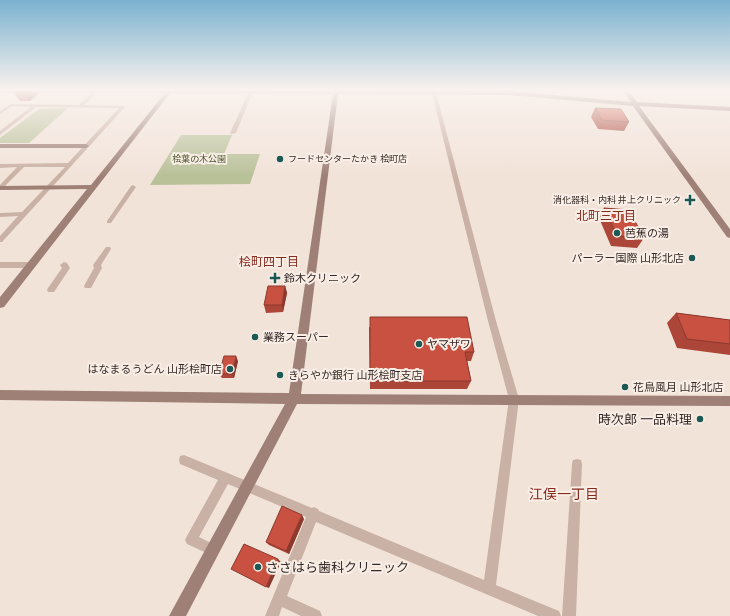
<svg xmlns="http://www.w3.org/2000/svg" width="730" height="616" viewBox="0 0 730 616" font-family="'IBM Plex Sans','Noto Sans JP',sans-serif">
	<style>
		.green { fill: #b9c199 }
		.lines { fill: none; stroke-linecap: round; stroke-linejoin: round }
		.street { fill: #cab1a5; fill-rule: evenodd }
		.secondary { fill: #9e8077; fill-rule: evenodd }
		.wall { fill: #ac4638 }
		.shaded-wall { fill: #8c392e }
		.building { fill: #c85141; stroke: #8c392e }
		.poi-dot { fill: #1c5854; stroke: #f9eee6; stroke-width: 1.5 }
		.labels { text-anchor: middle; stroke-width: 4; stroke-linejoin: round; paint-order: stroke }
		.far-park-label { font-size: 9px; fill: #4a542a; stroke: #f9eee6 }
		.far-poi-label { font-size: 9px; fill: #362927; stroke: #f9eee6; text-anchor: start }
		.poi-label { font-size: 11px; fill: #362927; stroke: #f9eee6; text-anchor: start }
		.neighbourhood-label { font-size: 12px; fill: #862a1e; stroke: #f9eee6 }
		.near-poi-label { font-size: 13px; fill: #362927; stroke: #f9eee6; text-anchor: end }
		.near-neighbourhood-label { font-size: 14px; fill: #862a1e; stroke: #f9eee6 }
	</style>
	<rect width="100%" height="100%" fill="#f2e3d9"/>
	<path class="green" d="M68 108 29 143H0V138L39 109Z
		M181 135H232L224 154H260L250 184 150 185Z"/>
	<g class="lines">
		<path class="street" d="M96 89H101L84 105 123 106 125 107 2 242H0V236L18 216 0 217V213L22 212 65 167H24L2 189 0 190V185L17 167 0 168V164L68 163 119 108 36 107 0 135V131L31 107 12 106 0 114V111L11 104 79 105Z
			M250 89H254L236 133 231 134 230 133Z
			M431 89H435L496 321 519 399 496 585 559 611 561 616H538L316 522 287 596 320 611 322 616H301L282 607 279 616H265L306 517 228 484 199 537 217 546 219 550 217 554 213 556 187 544 185 540 187 536 218 480 180 464 179 460 180 456 184 455 312 508 314 507 318 509 319 511 484 580 509 399 488 321Z
			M133 185 136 187 111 223H107V221L131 186Z
			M106 247H110L111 249 101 265 102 268 91 288H85L84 286 94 268 93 265Z
			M0 262H31L35 265 31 268H0Z
			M64 262 67 263 70 268 54 292H48L47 290 48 288 62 268 60 265Z
			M577 459 581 460 582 464 576 616H562L572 464 573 460Z"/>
		<path class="secondary" d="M0 89 333 91V89H339L338 91H510L631 102 622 89H627L637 102 730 107V111L639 106 730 229V238L727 237 633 106 510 95 338 94 301 394 730 396V406L297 404 186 616H169L285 404 0 400V390L289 393 333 94 170 93 4 307 0 308V297L87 189 0 190V186L91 185 165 93H0Z
			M0 144H86L89 146 86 148H0Z"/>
	</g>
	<path class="wall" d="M22 89H35L38 94 30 101H20L15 94Z
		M595 108 629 122 624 131 598 129 591 117Z
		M604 208 644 238 637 248 611 246 599 218Z
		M285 286 287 293 283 312 266 313 264 305Z
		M676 313 730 320V355L677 348 667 323Z
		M369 327 474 352 471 361H467L471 381 467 389H370Z
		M238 361 234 378H222L219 374Z
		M304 519 289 554 269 545 266 542Z"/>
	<path class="shaded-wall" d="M32 89H35L38 94 30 101 26 94Z
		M285 286 287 293 283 312 282 305Z
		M236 356 238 361 234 378 232 374Z
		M302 515 304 519 289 554 286 551Z
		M278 559 281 562 269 588 266 587Z"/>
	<path class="building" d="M22 89H32L26 94H15Z
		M595 108 621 109 629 122 602 120Z
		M604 208 629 210 644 238 617 236Z
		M268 286H285L282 305H264Z
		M676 313 730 320V344L687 339Z
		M370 317H467L474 352H465L471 381H370Z
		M224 356H236L232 374H219Z
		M282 506 302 515 286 551 266 542Z
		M244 544 278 559 266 587 231 569Z"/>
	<linearGradient id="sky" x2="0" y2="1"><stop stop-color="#7bb2d0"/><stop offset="0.51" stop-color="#f9f2ee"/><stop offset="1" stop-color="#f9f2ee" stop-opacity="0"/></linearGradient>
	<rect width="730" height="176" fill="url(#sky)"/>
	<g class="poi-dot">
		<circle cx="280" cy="159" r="4"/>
		<path d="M688 194h4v4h4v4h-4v4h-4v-4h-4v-4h4z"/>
		<circle cx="617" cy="233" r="4"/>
		<circle cx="692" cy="258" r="4"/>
		<path d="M273 272h4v4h4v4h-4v4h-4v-4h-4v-4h4z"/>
		<circle cx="255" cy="337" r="4"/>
		<circle cx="419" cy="344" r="4"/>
		<circle cx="230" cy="369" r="4"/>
		<circle cx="280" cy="375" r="4"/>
		<circle cx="625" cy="387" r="4"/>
		<circle cx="700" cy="419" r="4"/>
		<circle cx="258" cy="567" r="4"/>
	</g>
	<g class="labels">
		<g class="far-park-label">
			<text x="199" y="162">桧葉の木公園</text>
		</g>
		<g class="far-poi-label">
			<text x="288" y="162">フードセンターたかき 桧町店</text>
			<text x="681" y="203" text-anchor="end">消化器科・内科 井上クリニック</text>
		</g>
		<g class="poi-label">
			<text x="625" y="237">芭蕉の湯</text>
			<text x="684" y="262" text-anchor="end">パーラー国際 山形北店</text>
			<text x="284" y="282">鈴木クリニック</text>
			<text x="263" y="341">業務スーパー</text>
			<text x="427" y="348">ヤマザワ</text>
			<text x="222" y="373" text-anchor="end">はなまるうどん 山形桧町店</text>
			<text x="288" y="379">きらやか銀行 山形桧町支店</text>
			<text x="633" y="391">花鳥風月 山形北店</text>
		</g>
		<g class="neighbourhood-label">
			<text x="606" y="220">北町三丁目</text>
			<text x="269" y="266">桧町四丁目</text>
		</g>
		<g class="near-poi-label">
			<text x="692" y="424">時次郎 一品料理</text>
			<text x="266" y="572" text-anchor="start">ささはら歯科クリニック</text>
		</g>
		<g class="near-neighbourhood-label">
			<text x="564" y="499">江俣一丁目</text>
		</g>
	</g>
</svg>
